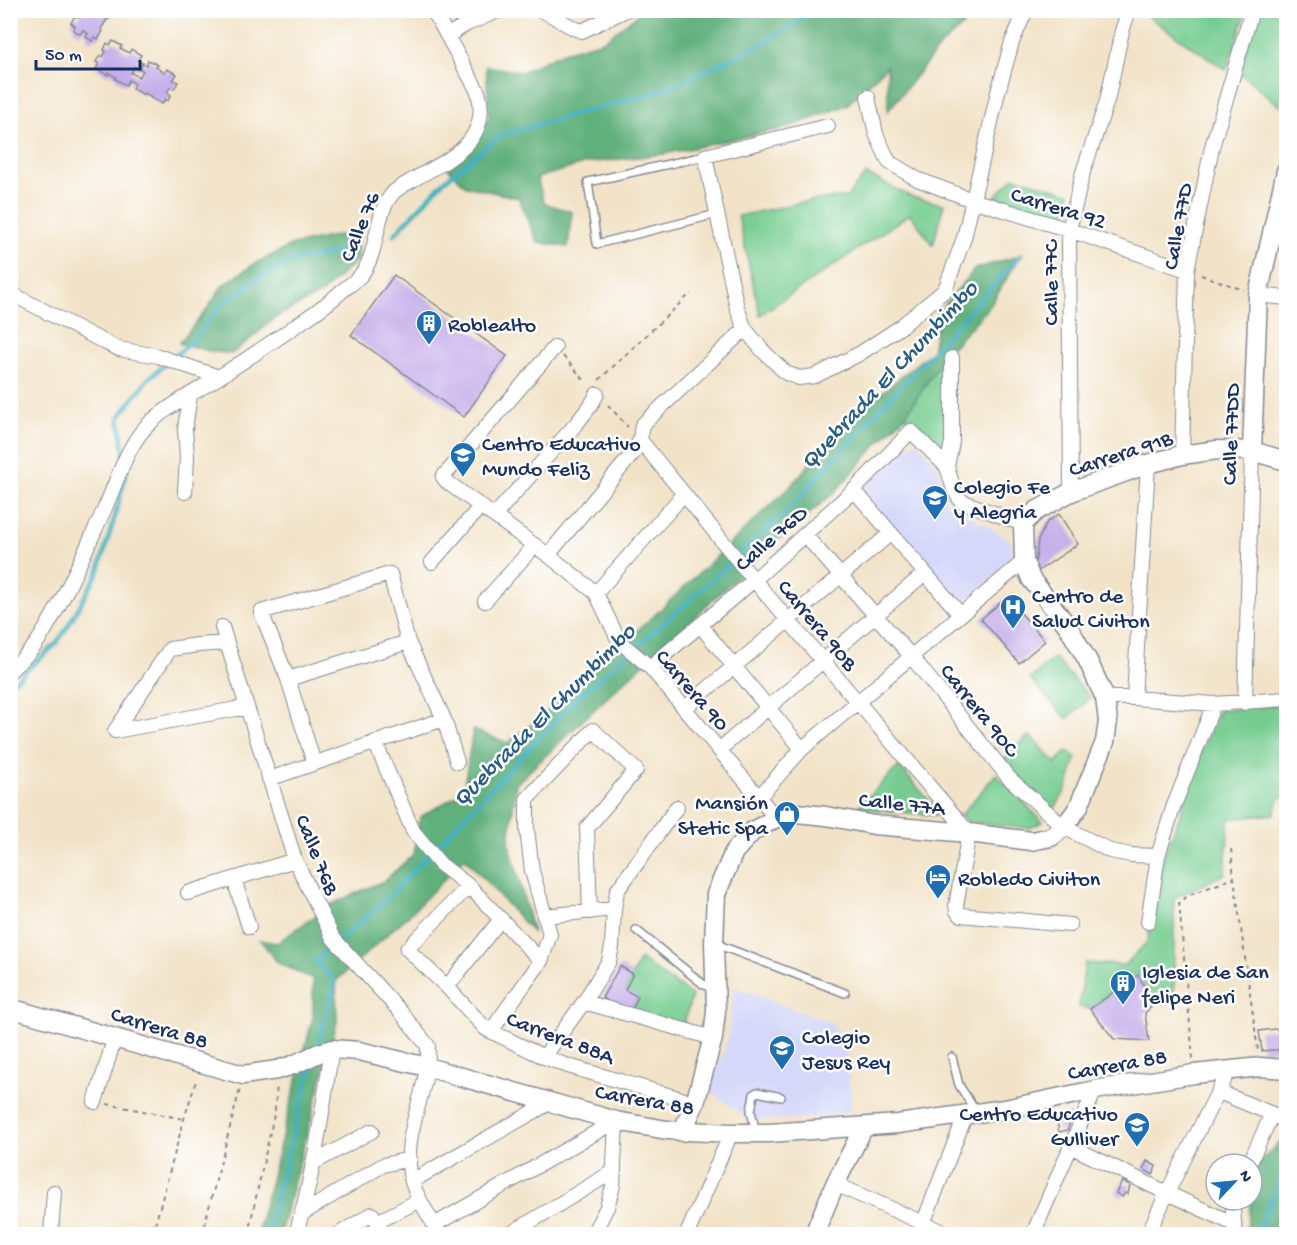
<svg xmlns="http://www.w3.org/2000/svg" width="1297" height="1245" viewBox="0 0 1297 1245" font-family="'Gochi Hand',sans-serif">
	<style>
		.built { fill: #d5d8f9 }
		.green { fill: #77cd91; stroke: #497e78; stroke-width: 1.5 }
		.forest { fill: #61b07b; stroke: #3e706c; stroke-width: 1.5 }
		.lines { fill: none; stroke-linecap: round; stroke-linejoin: round }
		.stream { stroke: #44b0c1; stroke-width: 4.5 }
		.building { fill: #c3ace9 }
		.lane-casing { stroke: #868993; stroke-width: 10 }
		.street-casing { stroke: #868993; stroke-width: 16 }
		.secondary-casing { stroke: #868993; stroke-width: 21 }
		.path { stroke: #868993; stroke-width: 2; stroke-dasharray: 4.5 4.5; stroke-linecap: butt }
		.lane { stroke: #fff; stroke-width: 7 }
		.street { stroke: #fff; stroke-width: 14 }
		.secondary { stroke: #fff; stroke-width: 18 }
		.labels { text-anchor: middle; stroke-width: 5; stroke-linejoin: round; paint-order: stroke }
		.street-label { font-size: 22px; fill: #1b2f5e; stroke: #fff }
		.poi-label { font-size: 22px; fill: #1b2f5e; stroke: #fff; text-anchor: start }
		.water-label { font-size: 24px; font-style: italic; fill: #295c81; stroke: #fff }
	</style>
	<rect width="100%" height="100%" fill="#fff"/>
	<filter id="ink" filterUnits="userSpaceOnUse"><feTurbulence type="fractalNoise" baseFrequency=".0167" numOctaves="2"/><feDisplacementMap in="SourceGraphic" scale="12" xChannelSelector="R" yChannelSelector="G"/><feConvolveMatrix kernelMatrix="1 2 1 2 8 2 1 2 1" color-interpolation-filters="sRGB"/></filter>
	<filter id="wash" filterUnits="userSpaceOnUse"><feTurbulence type="fractalNoise" baseFrequency=".008" numOctaves="4" result="noise"/><feDisplacementMap in="SourceGraphic" scale="24" xChannelSelector="R" yChannelSelector="G"/><feGaussianBlur stdDeviation="1.35" result="paint"/><feColorMatrix in="noise" values="0 0 0 0 0 0 0 0 0 0 0 0 0 0 0 0 0 1.4 0 .05"/><feComposite in="paint" operator="in"/></filter>
	<g filter="url(#wash)">
		<rect width="100%" height="100%" fill="#f2e3c8"/>
		<path class="built" d="M916 441 938 466 947 503 1011 540 1012 561 962 604 862 489Z
			M734 987 832 1023 847 1052 852 1111 802 1119 750 1120 709 1090 727 1043Z"/>
		<path class="green" d="M1140 11H1247L1226 70Z
			M1256 11H1279L1286 13V54L1280 106 1240 73Z
			M866 174 912 197 944 204 933 245 910 214 760 315 738 216 809 201 847 197Z
			M1014 177 1070 193 1065 223 995 197Z
			M944 356 945 452 905 416Z
			M1054 658 1091 698 1067 719 1030 679Z
			M1286 705V796L1279 799 1274 814 1229 819 1225 874 1174 898V1002L1154 1004 1138 976 1090 1009 1079 1007 1085 963 1125 965 1148 941 1154 890 1164 856 1181 812 1189 781 1219 710Z
			M1029 735 1056 763 1067 751 1076 758C1070 780 1067 792 1053 810L1028 788 1003 761Z
			M899 766 942 816 857 808Z
			M996 774 1043 822 1030 828 1001 826 966 821 960 816Z
			M640 959 670 981 692 995 683 1027 630 1013 638 998 625 990Z"/>
		<path class="forest" d="M642 11H980L941 45 888 111 887 66 847 105 787 128 664 154 587 163 537 178 544 203 572 212 568 247 537 242 519 198 466 186 448 168 471 149 489 117 486 66 522 72 563 52 603 41Z
			M339 235 357 242 358 259 322 293 278 316 232 354 209 351 179 343 208 308 223 285 256 263 293 245Z
			M1021 255 990 306 944 356 905 416 883 438 834 493 775 542 598 706 516 784 509 842 533 933 465 858 410 914 336 981 337 1022 280 1234H257L313 1017V979L278 963 260 940 277 943 332 904 384 881 414 854 420 817 463 792 473 730 508 743 556 704 660 610 789 488 843 425 932 351 939 312 975 269Z
			M1285 1137 1286 1139V1234H1246L1251 1200H1252L1255 1166Z"/>
		<g class="lines">
			<path class="stream" d="M394 235 443 182 501 135 663 90 749 50 785 31 812 10
				M124 454 119 417 148 379 196 338 220 306 256 280 291 261 353 250
				M10 685 55 645 65 631 98 573 115 516 127 472 126 468
				M317 1048 335 981 315 961 384 902 576 699 683 606 785 513 1021 255
				M267 1234 292 1137 313 1062
				M1256 1234 1286 1168"/>
		</g>
		<g id="blocks">
			<path class="building" d="M83 10 114 12 109 19H107L101 29 103 31 98 39 94 37 92 41 86 37 88 34 83 30 80 34 73 30 75 26 71 23 75 16 79 18Z
				M113 41 122 46 120 48 129 53 131 49 141 55 138 60 142 63 138 70 134 67 131 73 139 77 143 71 140 69 143 63 146 65 148 60 158 65 156 67 165 73 167 69 177 74 173 80 178 82 174 89 170 87 167 92 171 95 168 101 165 99 162 104 151 98 152 97 145 93 144 95 132 88 135 84 129 80 126 85 115 79 116 77 109 73 108 75 96 69 99 64 96 62 100 55 103 57 106 51 104 50 107 43 110 45Z
				M394 275 507 356 464 417 351 335Z
				M1059 514 1078 544 1038 571 1034 565 1036 559 1038 540 1047 522Z
				M1007 597 1045 641 1019 663 981 619Z
				M620 966 633 974 625 990 638 997 630 1013 602 998Z
				M1138 975 1154 1004 1145 1013 1149 1041 1114 1039 1090 1009Z
				M1283 1028 1286 1049 1262 1051 1259 1031Z
				M1071 1114 1068 1130 1059 1132 1056 1117Z
				M1147 1161 1156 1166 1153 1175 1143 1169Z
				M1122 1181 1130 1185 1128 1194 1125 1193 1122 1197 1116 1193Z"/>
		</g>
	</g>
	<g filter="url(#ink)">
		<use href="#blocks" fill-opacity="0" stroke="#868993" stroke-width="1.5"/>
		<g class="lines">
			<g class="lane-casing">
				<path id="lane" d="M705 156 588 182 597 244 717 214
					M636 930 703 984 715 990
					M716 944 845 993
					M952 1057 959 1085 976 1112
					M756 1133 751 1111 754 1094 757 1092 781 1097"/>
			</g>
			<g class="street-casing">
				<path id="street" d="M540 10C555 15 567 27 582 31L626 10
					M448 35 467 24 500 10
					M868 97 876 134 889 162 917 179 972 200 1069 230 1187 270
					M828 126 705 156 737 308 745 329 763 351 786 373 799 378 815 376 859 354 899 328 945 290 964 238 998 92 1012 42 1026 10
					M10 293 108 344 119 349 158 356 219 377
					M1258 295 1286 298
					M555 347 443 477 447 482 548 555 596 593 619 641 650 667 776 818
					M640 440 754 580 969 833 956 906 957 911 961 915 1070 925
					M1182 455 1187 270 1212 147 1252 10
					M947 467 952 442V358
					M854 490 960 614
					M185 492 187 457 185 429 190 395
					M1071 492 1069 230 1083 172 1107 101 1122 31 1129 10
					M494 516 577 423 591 405 597 394
					M805 535 911 656 1009 778 1064 827 1110 851 1131 855 1158 856
					M548 555 634 452 640 440 642 425 745 329
					M432 562 481 506
					M596 593 676 503 683 493
					M485 601 535 545
					M700 625 802 749
					M222 627 295 860 333 938 399 1010 428 1046C428 1053 428 1061 427 1069 421 1105 401 1144 412 1182 418 1200 430 1218 440 1234
					M650 667 754 580 854 490 911 431 947 467 954 490 961 501 1023 524
					M10 671C19 662 31 652 38 641 64 601 85 551 105 508 118 479 128 441 152 421 171 404 195 392 216 379 247 359 277 339 307 318 319 310 331 301 342 291 348 286 355 282 360 276 380 253 373 216 393 193 399 187 408 183 416 178 450 159 492 140 478 92L433 10
					M288 679 408 642
					M1105 698H1134L1214 704 1286 699
					M1134 698 1148 464
					M1245 703 1252 451
					M685 708 891 533
					M115 731 170 649 198 645 227 643
					M115 731 247 707
					M375 742 413 831 440 864 469 886 541 961
					M719 750 925 573
					M314 763 288 679 261 612 390 574 408 642 444 719 457 762
					M269 779 444 719
					M759 797 802 749 1024 561
					M234 879 249 927
					M469 886 407 949 447 987 486 1029 544 1057 568 1066 695 1103
					M188 893 295 860
					M544 916 614 909
					M1148 922 1158 856 1173 808 1214 704
					M447 987 501 919
					M584 1002 713 1038
					M491 1031 541 961 550 934 532 871 527 829V799L593 730 636 770 587 828 590 912
					M544 1057 584 1002 609 961 612 947 614 909 617 891 677 807
					M1219 1092 1272 1114 1286 1122
					M95 1102 115 1037
					M1070 1146 1167 1193 1234 1224
					M313 1163 372 1131
					M1249 1164 1272 1114
					M412 1181 551 1102
					M835 1184 948 1234
					M1235 1200 1233 1210 1235 1234
					M303 1213 383 1165 410 1159
					M434 1225 616 1121 613 1186 607 1207 593 1234
					M10 1233 12 1234
					M51 1234 54 1192
					M296 1234C314 1175 322 1111 332 1049
					M339 1234 372 1214 377 1222 420 1200
					M510 1234 614 1171
					M687 1234 731 1133
					M919 1234 966 1114
					M1033 1234 1095 1090
					M1148 1234 1167 1193 1229 1070"/>
			</g>
			<g class="secondary-casing">
				<path id="secondary" d="M1252 451 1258 295 1286 171
					M10 1008 243 1075 277 1070 293 1065 319 1053 332 1049 359 1051 427 1067 616 1121 667 1130 731 1133H769L898 1124 1005 1109 1095 1090 1194 1074 1261 1067 1286 1069
					M682 1132 695 1103 713 1038 716 1011 714 943 716 894 734 852 753 831 776 818 796 813 826 816 874 825 969 833 1031 841 1051 837 1064 827 1078 808 1105 742 1108 721 1105 698 1088 661 1067 625 1031 579 1024 561 1023 524 1036 511 1071 492 1148 464 1182 455 1217 450 1252 451 1286 461
					M814 1234 835 1184 864 1127"/>
			</g>
			<path class="path" d="M1201 275 1244 290
				M563 356 587 383
				M599 380 691 293
				M608 405 628 427
				M1231 849 1234 878 1258 1051
				M1193 1059 1179 902 1189 895 1234 878
				M107 1104 184 1119
				M155 1225 184 1119 197 1078
				M148 1234 151 1224 186 1234
				M202 1234 240 1089
				M248 1234 275 1110 277 1084"/>
			<use href="#lane" class="lane"/>
			<use href="#street" class="street"/>
			<use href="#secondary" class="secondary"/>
		</g>
	</g>
	<defs>
		<g id="building-pin" transform="scale(1.35)"><path d="M0 17L-7.5 6A9.5 9.5 0 1 1 7.5 6Z" fill="#1f6fb2" stroke="#fff"/><path d="M-4-6H4V6H1V3H-1V6H-4ZM-2.5-4.3h1.7v1.8h-1.7ZM.8-4.3h1.7v1.8H.8ZM-2.5-1h1.7V.8h-1.7ZM.8-1h1.7V.8H.8Z" fill="#fff"/></g>
		<g id="school-pin" transform="scale(1.35)"><path d="M0 17L-7.5 6A9.5 9.5 0 1 1 7.5 6Z" fill="#1f6fb2" stroke="#fff"/><path d="M0-5L7-2L0 1L-7-2ZM-4 1L0 2.5L4 1V4Q0 6-4 4Z" fill="#fff"/></g>
		<g id="hospital-pin" transform="scale(1.35)"><path d="M0 17L-7.5 6A9.5 9.5 0 1 1 7.5 6Z" fill="#1f6fb2" stroke="#fff"/><path d="M-5-5h3v3.5h4V-5h3V5h-3V1.5h-4V5h-3Z" fill="#fff"/></g>
		<g id="shop-pin" transform="scale(1.35)"><path d="M0 17L-7.5 6A9.5 9.5 0 1 1 7.5 6Z" fill="#1f6fb2" stroke="#fff"/><path d="M-5-2.5h2.3a2.7 3.5 0 0 1 5.4 0H5L5.5 6h-11ZM-1.5-2.5h3a1.5 2.3 0 0 0-3 0Z" fill="#fff"/></g>
		<g id="hotel-pin" transform="scale(1.35)"><path d="M0 17L-7.5 6A9.5 9.5 0 1 1 7.5 6Z" fill="#1f6fb2" stroke="#fff"/><path d="M-6-4.5h1.5V1H6V5H4.5V3h-9V5H-6ZM-4 0a1.8 1.8 0 1 1 3.6 0ZM.5 0V-2.5h3Q6-2.5 6 0Z" fill="#fff"/></g>
	</defs>
	<g fill-rule="evenodd">
		<use href="#building-pin" x="429" y="323"/>
		<use href="#school-pin" x="463" y="455"/>
		<use href="#school-pin" x="935" y="498"/>
		<use href="#hospital-pin" x="1013" y="607"/>
		<use href="#shop-pin" x="787" y="814"/>
		<use href="#hotel-pin" x="938" y="877"/>
		<use href="#building-pin" x="1123" y="983"/>
		<use href="#school-pin" x="782" y="1048"/>
		<use href="#school-pin" x="1137" y="1125"/>
	</g>
	<g class="labels">
		<g class="street-label">
			<text transform="translate(1059 206) rotate(17)" y="8">Carrera 92</text>
			<text transform="translate(358 226) rotate(-68)" y="8">Calle 76</text>
			<text transform="translate(1176 226) rotate(-80)" y="8">Calle 77D</text>
			<text transform="translate(1049 283) rotate(-90)" y="8">Calle 77C</text>
			<text transform="translate(1229 434) rotate(-88)" y="8">Calle 77DD</text>
			<text transform="translate(1120 452) rotate(-18)" y="8">Carrera 91B</text>
			<text transform="translate(770 537) rotate(-41)" y="8">Calle 76D</text>
			<text transform="translate(819 624) rotate(50)" y="8">Carrera 90B</text>
			<text transform="translate(694 689) rotate(49)" y="8">Carrera 90</text>
			<text transform="translate(981 709) rotate(51)" y="8">Carrera 90C</text>
			<text transform="translate(902 802) rotate(6)" y="8">Calle 77A</text>
			<text transform="translate(319 854) rotate(68)" y="8">Calle 76B</text>
			<text transform="translate(160 1026) rotate(17)" y="8">Carrera 88</text>
			<text transform="translate(561 1036) rotate(21)" y="8">Carrera 88A</text>
			<text transform="translate(1117 1063) rotate(-10)" y="8">Carrera 88</text>
			<text transform="translate(645 1098) rotate(10)" y="8">Carrera 88</text>
		</g>
		<g class="poi-label">
			<text x="448" y="331">Roblealto</text>
			<text x="482" y="450">Centro Educativo<tspan x="482" dy="25">Mundo Feliz</tspan></text>
			<text x="954" y="493">Colegio Fe<tspan x="954" dy="25">y Alegria</tspan></text>
			<text x="1032" y="602">Centro de<tspan x="1032" dy="25">Salud Civiton</tspan></text>
			<text x="768" y="809" text-anchor="end">Mansión<tspan x="768" dy="25">Stetic Spa</tspan></text>
			<text x="958" y="885">Robledo Civiton</text>
			<text x="1142" y="978">Iglesia de San<tspan x="1142" dy="25">felipe Neri</tspan></text>
			<text x="802" y="1043">Colegio<tspan x="802" dy="25">Jesus Rey</tspan></text>
			<text x="1118" y="1120" text-anchor="end">Centro Educativo<tspan x="1118" dy="25">Gulliver</tspan></text>
		</g>
		<g class="water-label">
			<text transform="translate(888 374) rotate(-47)" y="8">Quebrada El Chumbimbo</text>
			<text transform="translate(543 714) rotate(-45)" y="8">Quebrada El Chumbimbo</text>
		</g>
	</g>
	<rect width="1297" height="1245" fill="none" stroke="#fff" stroke-width="36"/>
	<g transform="translate(1234 1182) rotate(64)"><circle r="28" fill="#ffffff" stroke="#a4acbf" stroke-width="1.5"/>
	<path d="M0-4.5L10 22L0 15L-10 22Z" fill="#1f6fb2"/>
	<text y="-9" font-size="16" font-weight="bold" text-anchor="middle" fill="#1b2f5e">N</text>
	</g>
	<path d="M36 60v9h104v-9" fill="none" stroke="#1b2f5e" stroke-width="3"/>
	<text x="45" y="60" font-size="18" fill="#1b2f5e" stroke="#ffffff" stroke-width="4.5" paint-order="stroke">50 m</text>
</svg>
